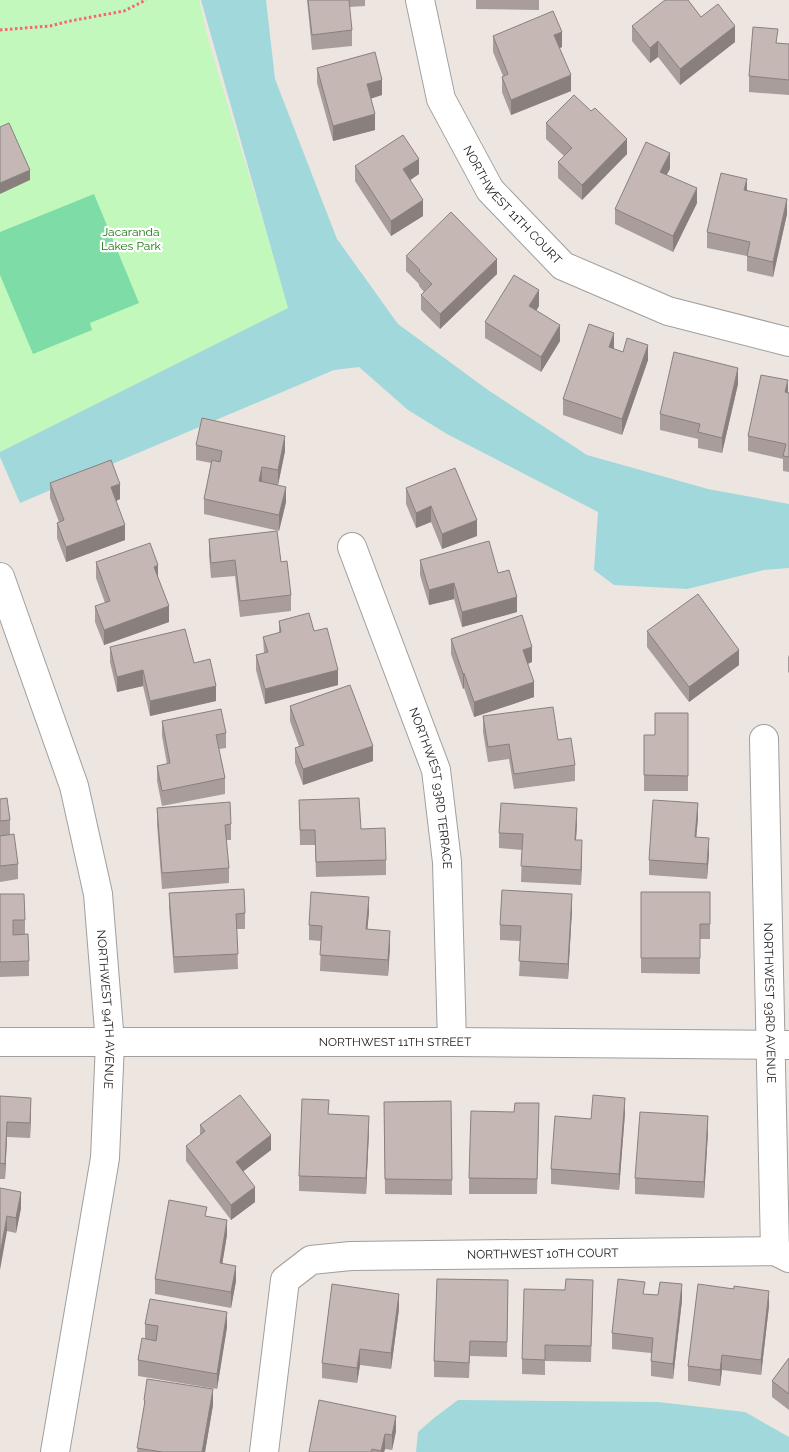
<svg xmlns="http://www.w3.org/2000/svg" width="789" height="1452" viewBox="0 0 789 1452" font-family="Raleway,sans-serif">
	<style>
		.park { fill: #c2f8bc }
		.pitch { fill: #7edca6 }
		.water { fill: #a0d8db }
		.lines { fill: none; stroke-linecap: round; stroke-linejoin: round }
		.minor-casing { stroke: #9f9f9f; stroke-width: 30 }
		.path { stroke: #f86673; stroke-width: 3; stroke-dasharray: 2.5 2.5; stroke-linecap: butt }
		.minor { stroke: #fff; stroke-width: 28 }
		.wall { fill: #a99d9b }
		.shaded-wall { fill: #89807e }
		.building { fill: #c4b7b4; stroke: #89807e }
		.labels { text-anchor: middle; stroke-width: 4.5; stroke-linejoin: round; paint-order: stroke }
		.street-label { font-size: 12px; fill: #1b1b1b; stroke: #fff }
		.park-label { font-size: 12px; fill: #17760c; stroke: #fff }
	</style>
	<rect width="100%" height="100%" fill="#ede6e0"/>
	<path class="park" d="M0 0H199L208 39 289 308 0 452Z"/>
	<path class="pitch" d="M94 194 139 303 90 323 92 330 33 354 0 275V232Z"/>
	<path class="water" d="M201 0H266L275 79 337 239 398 324 488 390 587 455 708 489 789 504V568L764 570 687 589 614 585 594 570 598 512 447 434 408 410 359 367 334 370 20 503 0 457V452L288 308Z
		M458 1400 658 1402 745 1412 789 1437V1452H416L418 1432 434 1418Z"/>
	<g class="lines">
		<g class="minor-casing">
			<g id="minor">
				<path id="s1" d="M420 0 441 99 490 190 563 266 668 311 789 342"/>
				<path id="s2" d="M352 547 436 770 447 862 452 1042"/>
				<path id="s3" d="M0 577 74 786 98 894 110 1043 105 1158 55 1452"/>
				<path id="s4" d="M764 739 775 1251"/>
				<path id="s5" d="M0 1042H452L789 1045"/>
				<path id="s6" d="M264 1452 285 1280 311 1260 351 1256 775 1251 789 1258"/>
			</g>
		</g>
		<path class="path" d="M0 30 50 26 70 21 124 11 146 0"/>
		<use href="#minor" class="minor"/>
	</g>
	<path class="wall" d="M307 0H365V6L349 7 352 30V46L312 50Z
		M476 0H539V10L476 9Z
		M701 17 735 42 680 85 658 57 650 63 632 41V26Z
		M493 36 562 47 559 48 571 91 511 115 502 92V77L503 76 493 52Z
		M778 43 789 44V95L749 92V76Z
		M317 68 382 95 371 98 375 130 333 141 317 83Z
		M546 123 627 154 582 200 558 178V162L564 156 546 139Z
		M355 166 419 174 410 180 423 216 391 236 355 181Z
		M670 169 666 175 697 203 673 252 615 224V209Z
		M747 190 787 214 773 277 747 271V256L707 248V232Z
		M406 256 497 274 440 329 421 310V295L424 292 419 286V284L406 271Z
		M539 306 536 311 560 341 541 372 485 338V322Z
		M614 348V349L648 360 622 435 563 415V399Z
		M738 384 722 453 698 448V439L660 430V414Z
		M788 393H789V472L783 471V459L748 451V436Z
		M196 445 285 451 278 485 286 502 279 531 204 514V499L211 463 196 460Z
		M50 483 120 499 116 501 125 540 66 562 57 538V523L59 522 50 498Z
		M406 488 477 536 442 549 431 522 416 528 406 504Z
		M209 539 281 562 291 595V611L240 617 235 576 211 578 209 555Z
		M420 560 498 573 517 612 462 627 454 599 429 605 420 575Z
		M96 562 158 578 169 622 104 645 95 622V606L105 603 96 578Z
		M279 621 314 631 338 685 265 704 256 670V655L264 653 263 637 279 633Z
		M647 631 739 665 689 702 647 647Z
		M451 639 532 662 528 664 534 697 474 717 464 688 463 689 451 654Z
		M110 647 216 701 150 716 143 686 117 692 110 662Z
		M789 655V673L788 672V657Z
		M290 706 373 761 303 785 295 763V748L299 746 290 721Z
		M688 713V791H644V735H655Z
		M483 716 558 740 575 765V781L514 789 509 759 488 762 483 732Z
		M162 721 226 733V748L219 749 225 778V794L162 806 157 781V766L167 764 162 736Z
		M0 799 10 820V834L18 864V879L0 882Z
		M299 800 361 829 386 860V875L316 877 315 845H300Z
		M157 808 231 824V840H226L229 868V883L162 889 157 824Z
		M698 818 696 837 709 853 707 879 649 875V860Z
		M577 823 576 840 582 856 581 885 521 882 522 850 499 848V833Z
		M641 892H710V939H700V974L641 973Z
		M169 893 245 913V929H237L238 969 174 973 169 908Z
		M0 894 25 920V934L29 961V976L0 977Z
		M572 910 568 979 519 976 521 941 500 940V925Z
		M369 912 367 929 390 947 388 976 320 971 321 941 309 940V925Z
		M0 1096 31 1113 30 1138 7 1137 5 1179H0Z
		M451 1101 452 1195 385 1194 384 1102Z
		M625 1113 619 1190 551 1184V1169Z
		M539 1119 537 1194H469V1178Z
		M200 1125 271 1150 243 1171 255 1202 231 1220 186 1161V1146L200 1135Z
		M369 1131 366 1194 299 1191V1176Z
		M708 1132 704 1198 635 1194V1178Z
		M0 1188 21 1208 16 1233 7 1231Z
		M207 1216 227 1235 222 1264 236 1281 231 1308 155 1294V1279Z
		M645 1294 682 1300 673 1379 651 1376V1353L612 1349V1333Z
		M508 1295 507 1357 470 1356 469 1378 434 1377V1361Z
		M593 1295 591 1362 545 1361V1375L522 1374V1359Z
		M769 1306 761 1375 722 1370 720 1386 688 1381V1366Z
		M399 1309 391 1369 360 1365 357 1383 322 1378V1363Z
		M145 1324 227 1327 217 1389 138 1376V1360L145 1339Z
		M789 1358V1410L772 1397V1381Z
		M144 1400 213 1405 205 1452H137L144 1411Z
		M396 1431 392 1450 385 1449 384 1452H309Z"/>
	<path class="shaded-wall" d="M735 26V42L680 85V69Z
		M562 32V47L554 51V35Z
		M658 41V57L650 63V48Z
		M571 75V91L511 115V100Z
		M382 80V95L367 100V84Z
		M375 114V130L333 141V126Z
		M627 139V154L582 200V185Z
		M670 153V169L660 187V172Z
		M419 159V174L403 185V169Z
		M30 170V180L0 194V183Z
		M747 179V194L744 190Z
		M697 188V203L673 252V236Z
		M787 199V214L773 277V262Z
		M423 200V216L391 236V221Z
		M497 259V274L440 329V314Z
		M539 290V306L529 322V306Z
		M560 325V341L541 372V357Z
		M614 333V348L609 363V347Z
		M648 345V360L622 435V419Z
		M738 368V384L722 453V438Z
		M788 380V396L785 392Z
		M285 436V451L278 485V470Z
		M262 467V482L259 481Z
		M120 484V499L111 503V487Z
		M286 487V502L279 531V515Z
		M431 506V522L416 528V513Z
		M477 520V536L442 549V534Z
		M125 525V540L66 562V547Z
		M158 565V581L154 567Z
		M454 583V599L429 605V590Z
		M517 597V612L462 627V612Z
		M169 606V622L104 645V630Z
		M532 647V662L523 665V650Z
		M739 650V665L689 702V687Z
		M143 670V686L117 692V677Z
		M338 670V685L265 704V689Z
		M464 673V688L463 689V674Z
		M534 682V697L474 717V702Z
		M216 686V701L150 716V701Z
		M373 746V761L303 785V769Z
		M698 803V818L695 852V837Z
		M577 808V823L575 855V840Z
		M709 838V853L707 879V864Z
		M582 840V856L581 885V870Z
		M572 894V910L568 979V964Z
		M369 897V912L366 945V929Z
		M390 931V947L388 976V960Z
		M31 1098V1113L30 1138V1123Z
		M625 1098V1113L619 1190V1174Z
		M369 1116V1131L366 1194V1178Z
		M708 1116V1132L704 1198V1182Z
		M7 1122V1137L5 1179V1164Z
		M271 1135V1150L236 1177V1162Z
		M255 1187V1202L231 1220V1205Z
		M21 1192V1208L16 1233V1218Z
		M7 1216V1231L0 1270V1254Z
		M227 1220V1235L220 1278V1263Z
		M236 1266V1281L231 1308V1292Z
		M682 1284V1300L673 1379V1364Z
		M769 1291V1306L761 1375V1360Z
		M399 1294V1309L391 1369V1353Z
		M227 1312V1327L217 1389V1374Z
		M360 1349V1365L357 1383V1368Z
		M722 1355V1370L720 1386V1370Z
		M213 1389V1405L205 1452H202Z
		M396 1416V1431L392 1450V1435Z
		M385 1434V1449L384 1452H381Z"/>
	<path class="building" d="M308 0H349L352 30 312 35Z
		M665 0H688L701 17 718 4 735 26 680 69 658 41 650 48 632 26Z
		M553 11 562 32 554 35 571 75 511 100 502 77 508 74 493 36Z
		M753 27 778 29 776 43 789 44V80L749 76Z
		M375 52 382 80 367 84 375 114 333 126 317 68Z
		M574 95 591 111 595 108 627 139 582 185 558 162 572 148 546 123Z
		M9 123 30 170 0 183V127Z
		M403 135 419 159 403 169 423 200 391 221 355 166Z
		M646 142 670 153 660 172 697 188 673 236 615 209Z
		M721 173 747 179 744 190 787 199 773 262 747 256 750 242 707 232Z
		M451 212 497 259 440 314 421 295 432 284 419 271 420 270 406 256Z
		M514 275 539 290 529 306 560 325 541 357 485 322Z
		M589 324 614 333 609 347 623 352 627 338 648 345 622 419 563 399Z
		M674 352 738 368 722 438 698 432 700 424 660 414Z
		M761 375 788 380 785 392 789 393V457L783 456 786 444 748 436Z
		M202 418 285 436 278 470 262 467 259 481 286 487 279 515 204 499 212 460 220 462 222 451 196 445Z
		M111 460 120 484 111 487 125 525 66 547 57 523 64 520 50 483Z
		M455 468 477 520 442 534 431 506 416 513 406 488Z
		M277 531 281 562 287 561 291 595 240 601 235 560 211 563 209 539Z
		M489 541 498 573 509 570 517 597 462 612 454 583 429 590 420 560Z
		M150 543 158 565 154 567 169 606 104 630 95 606 110 601 96 562Z
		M698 594 739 650 689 687 647 631Z
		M309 613 314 631 327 628 338 670 265 689 256 655 268 652 263 637 281 632 279 621Z
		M522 615 532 647 523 650 534 682 474 702 464 673 463 674 451 639Z
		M185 629 194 663 210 659 216 686 150 701 143 670 117 677 110 647Z
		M350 685 373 746 303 769 295 748 304 745 290 706Z
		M553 707 558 740 571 738 575 765 514 774 509 744 488 747 483 716Z
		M221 709 226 733 216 735 225 778 162 791 157 766 170 763 162 721Z
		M655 713H688V776L644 775V735H655Z
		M7 798 10 820 0 821V799Z
		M359 798 361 829 385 828 386 860 316 862 315 830H300L299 800Z
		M653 800 698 803 695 837 709 838 707 864 649 860Z
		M230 802 231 824 225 825 229 868 162 873 157 808Z
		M501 803 577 808 575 840H582L581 870 521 866 523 834 499 833Z
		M14 834 18 864 0 866V836Z
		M244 889 245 913 236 914 238 954 174 957 169 893Z
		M502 890 572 894 568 964 519 961 521 926 500 925Z
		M311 892 369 897 366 929 390 931 388 960 320 955 322 926 309 925Z
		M641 892H710V924H700V958H641Z
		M0 894H24L25 920H13V935L28 934 29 961 0 962Z
		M240 1095 271 1135 236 1162 255 1187 231 1205 186 1146 205 1131 200 1125Z
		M593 1095 625 1098 619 1174 551 1169 555 1116 591 1119Z
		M0 1096 31 1098 30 1123 7 1122 5 1164 0 1163Z
		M302 1099 329 1100 328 1114 369 1116 366 1178 299 1176Z
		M451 1101 452 1180 385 1179 384 1102Z
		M515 1103H539L537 1179 469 1178 471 1111 514 1112Z
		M640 1112 708 1116 704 1182 635 1178Z
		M0 1188 21 1192 16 1218 7 1216 0 1254Z
		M169 1200 207 1207 205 1216 227 1220 220 1263 236 1266 231 1292 155 1279Z
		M437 1279 508 1280 507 1342 470 1341 469 1363 434 1361Z
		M566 1279 593 1280 591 1346 545 1345V1360L522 1359 524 1289 565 1290Z
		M618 1279 645 1282 643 1294 658 1295 660 1282 682 1284 673 1364 651 1361 653 1338 612 1333Z
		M332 1284 399 1294 391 1353 360 1349 357 1368 322 1363Z
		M698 1284 734 1289V1286L769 1291 761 1360 722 1355 720 1370 688 1366Z
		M150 1299 227 1312 217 1374 138 1360 142 1338 156 1341 158 1326 145 1324Z
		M789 1358V1394L772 1381Z
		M147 1379 213 1389 202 1452H162L137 1448 145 1401 144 1400Z
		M319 1400 396 1416 392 1435 385 1434 381 1451 372 1449 371 1452H309Z"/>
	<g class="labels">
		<g class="street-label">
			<text dy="4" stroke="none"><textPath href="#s1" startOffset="230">NORTHWEST 11TH COURT</textPath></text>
			<text dy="4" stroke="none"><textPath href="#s2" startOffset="255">NORTHWEST 93RD TERRACE</textPath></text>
			<text dy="4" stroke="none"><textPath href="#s4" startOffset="264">NORTHWEST 93RD AVENUE</textPath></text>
			<text dy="4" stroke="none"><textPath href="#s3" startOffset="448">NORTHWEST 94TH AVENUE</textPath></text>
			<text dy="4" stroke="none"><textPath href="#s5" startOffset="395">NORTHWEST 11TH STREET</textPath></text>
			<text dy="4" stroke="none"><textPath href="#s6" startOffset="438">NORTHWEST 10TH COURT</textPath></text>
		</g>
		<g class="park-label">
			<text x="131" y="236">Jacaranda<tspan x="131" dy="14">Lakes Park</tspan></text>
		</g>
	</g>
</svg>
